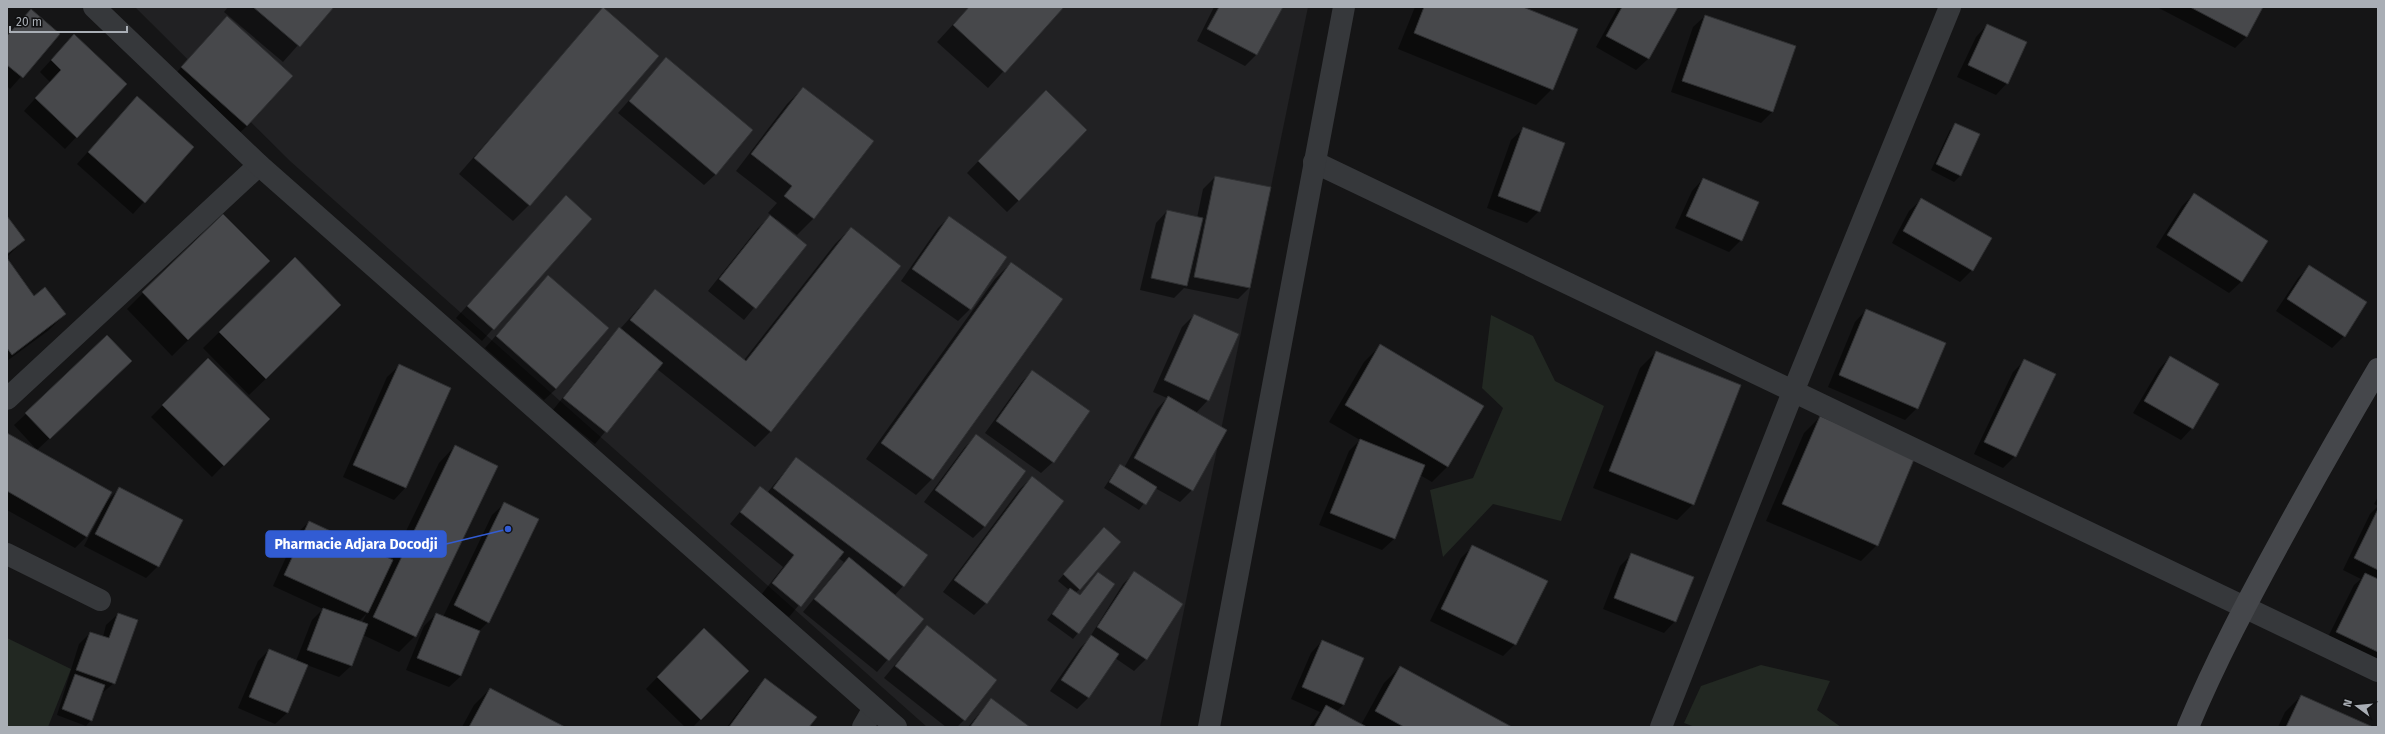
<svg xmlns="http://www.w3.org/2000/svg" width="2385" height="734" viewBox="0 0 2385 734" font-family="'Fira Sans',sans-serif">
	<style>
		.built { fill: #212123 }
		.green { fill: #222822 }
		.shadow { fill: #0007; fill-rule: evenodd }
		.building { fill: #47484b; stroke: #2f3032 }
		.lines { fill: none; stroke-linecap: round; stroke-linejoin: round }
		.minor { stroke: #36383b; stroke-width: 22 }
		.tertiary { stroke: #36383b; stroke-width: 22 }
		.secondary { stroke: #45474b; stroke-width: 22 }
		.leader { fill: none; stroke: #325cd3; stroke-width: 1.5 }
		.callout-dot { fill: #325cd3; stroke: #101011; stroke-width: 1.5 }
		.callout { fill: #325cd3; stroke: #325cd3; stroke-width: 1.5 }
		.callout-label { font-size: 14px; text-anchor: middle; font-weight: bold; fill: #fff }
	</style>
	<rect width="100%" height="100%" fill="#151516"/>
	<path class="built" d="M135 7H1308L1160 727H927L290 161Z"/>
	<path class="green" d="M1491 315 1533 336 1555 381 1604 406 1561 521 1493 504 1443 557 1430 490 1473 478 1503 408 1482 388Z
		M7 638 71 669 48 727H7Z
		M1761 665 1830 681 1817 710 1841 727H1695L1684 723 1701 686Z"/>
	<path class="shadow" d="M228 7H332L283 62 224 12Z
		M969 7H1063L988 88 937 42Z
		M1214 7H1282L1256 55 1245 66 1197 41Z
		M1415 7H1520L1552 89 1536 105 1398 49Z
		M1618 7H1677L1648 59 1636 70 1596 47Z
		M2157 7H2262L2247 36 2235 48Z
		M603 9 529 205 513 221 459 174Z
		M31 10 59 34 10 89 7 86V36Z
		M1705 16 1795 47 1772 112 1761 123 1671 92 1693 27Z
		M1987 25 2007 83 1996 95 1957 77 1976 37Z
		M215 29 247 126 235 137 171 79Z
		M63 47 126 84 65 149 24 111 50 82 40 72Z
		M666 58 716 174 704 185 618 113Z
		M803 88 872 141 813 219 797 235 776 219 775 220 805 245 744 320 708 291 758 228 771 215 768 213 777 203 736 171 787 104Z
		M137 97 193 147 133 214 77 164Z
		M1034 103 1019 200 1007 212 967 173Z
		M1956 124 1978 135 1960 176 1954 182 1931 170 1950 130Z
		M1523 129 1539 211 1527 223 1487 208 1511 140Z
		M1215 177 1250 287 1238 299 1184 288 1174 298 1140 290 1156 223 1167 211 1197 218 1203 189Z
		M1703 179 1741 240 1729 252 1675 228 1692 191Z
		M2194 194 2266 241 2241 282 2229 293 2156 247 2182 206Z
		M566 196 591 219 482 341 456 318Z
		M1921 200 1972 270 1960 282 1892 243 1909 211Z
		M949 217 1006 257 970 309 958 321 901 281 938 228Z
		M7 218 24 240 7 257Z
		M851 228 771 431 755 447 657 369 595 444 553 410 608 340 620 329 655 290 744 360 835 244Z
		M295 258 324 322 249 395 203 348Z
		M7 260 34 297 65 314 49 330 7 361Z
		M1011 263 932 479 916 495 866 459 995 279Z
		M2310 266 2344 336 2332 348 2276 311 2298 278Z
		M548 276 556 389 544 400 485 348Z
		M252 277 172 356 127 309 143 293Z
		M1866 310 1917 408 1905 420 1828 387 1855 322Z
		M1194 315 1208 400 1196 413 1192 490 1180 502 1155 488 1139 510 1104 488 1115 471 1121 465 1124 468 1157 409 1167 398 1153 392 1182 327Z
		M1380 346 1448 466 1432 482 1420 475 1394 539 1382 550 1319 525 1349 451 1360 440 1329 422 1364 362Z
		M1656 352 1693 504 1677 520 1593 488 1640 368Z
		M2170 357 2192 428 2181 440 2133 413 2159 369Z
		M208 360 268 419 212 477 151 417Z
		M2025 360 2015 456 2003 468 1974 454 2013 372Z
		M399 366 450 389 405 488 394 500 343 477 387 377Z
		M1032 371 1053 462 1041 473 985 433 1021 383Z
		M119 373 37 450 14 425 26 414Z
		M1820 417 1877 545 1861 561 1766 521 1804 433Z
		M7 434 106 502 120 488 181 521 158 566 146 578 84 546 101 514 99 513 86 537 75 548 7 510Z
		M976 436 984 527 973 538 924 502 965 447Z
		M455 446 415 636 399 652 363 635 351 666 339 677 307 665 287 713 275 724 238 708 258 661 269 650 296 661 312 620 323 609 273 586 297 533 309 522 392 560 439 463ZM367 613 362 623 358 622Z
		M796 458 903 586 894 596 922 619 877 672 803 612 844 562 838 558 789 617 761 595 783 567 730 524 760 488 767 493Z
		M1032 477 986 603 974 615 943 592 1020 489Z
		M2378 497V506L2374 504Z
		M504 504 488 622 478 632 461 676 449 687 406 670 424 626 436 614 443 617 492 515Z
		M2378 506V670L2325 643 2354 585 2361 579 2343 570 2370 514Z
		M1098 535 1080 589 1075 593 1079 596 1098 573 1078 633 1073 639 1047 620 1069 590 1058 581Z
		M1473 546 1515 644 1503 656 1430 621 1461 558Z
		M1632 554 1675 621 1664 633 1603 609 1620 566Z
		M1134 573 1146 659 1134 671 1115 658 1088 698 1077 709 1050 691 1080 648 1088 640 1123 584Z
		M118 614 114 683 101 694 91 720 86 726 57 715 79 644 90 633 103 637 106 625Z
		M927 626 964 720 957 727H946L884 678Z
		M692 641 747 671 693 727H685L646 689Z
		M1322 641 1363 659 1343 705 1336 712 1361 725 1384 683 1400 667 1510 727H1309L1320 712 1291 699 1311 653Z
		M765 680 808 727H727L754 691Z
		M490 689 563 727H462L474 705Z
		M2301 696 2371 727H2278L2285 712Z
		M991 699 1029 727H968Z"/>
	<path class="building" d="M253 7H334L300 47Z
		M603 7 659 56 530 206 474 158Z
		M969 7H1064L1005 73 953 25Z
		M1219 7H1283L1257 55 1207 29Z
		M1424 7H1523L1578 29 1553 90 1414 33Z
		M1622 7H1678L1649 59 1606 36Z
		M2190 7H2263L2247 37Z
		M31 9 60 34 23 78 7 65V36Z
		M1705 15 1796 46 1773 112 1682 81Z
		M227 16 293 76 247 126 181 67Z
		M1987 24 2027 42 2008 84 1968 65Z
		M74 34 127 84 77 138 35 98 61 70 51 60Z
		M666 57 753 130 716 175 629 101Z
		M803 87 874 141 814 219 784 196 792 186 751 154Z
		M1046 90 1087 130 1019 201 978 161Z
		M137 96 194 147 145 203 88 152Z
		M1955 123 1980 134 1961 176 1936 164Z
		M1523 127 1565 143 1540 212 1498 196Z
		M1215 176 1271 187 1250 288 1194 277Z
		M1703 178 1759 202 1742 241 1686 216Z
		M2194 193 2268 241 2242 282 2167 235Z
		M566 195 592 219 494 330 467 306Z
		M1921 198 1992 238 1973 271 1903 231Z
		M1167 210 1203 218 1187 286 1151 278Z
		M223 214 270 261 188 340 142 292Z
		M770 215 807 245 756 309 719 279Z
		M7 216 25 240 7 254Z
		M949 216 1007 257 971 310 912 269Z
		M851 227 901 266 771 432 630 320 655 289 746 361Z
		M295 257 341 305 266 379 219 332Z
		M7 258 34 296 45 287 66 314 12 355 7 348Z
		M1011 262 1063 299 933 480 881 443Z
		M2309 265 2367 302 2345 337 2287 299Z
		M548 275 609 328 556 389 496 336Z
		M1866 309 1946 343 1918 409 1839 375Z
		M1194 314 1239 334 1209 401 1164 380Z
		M619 327 663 363 607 433 563 398Z
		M107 335 132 361 50 439 25 413Z
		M1380 344 1484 406 1448 467 1345 405Z
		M1656 351 1741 385 1694 505 1609 471Z
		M2170 356 2219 384 2193 429 2144 401Z
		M208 358 270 419 224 466 162 405Z
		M2024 359 2056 374 2016 457 1984 442Z
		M399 364 451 388 406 488 353 465Z
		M1032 370 1090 411 1054 463 996 421Z
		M1168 396 1227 430 1193 491 1134 458Z
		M1820 416 1915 457 1878 546 1782 504Z
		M7 433 112 492 87 537 7 491Z
		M976 434 1026 471 985 527 935 490Z
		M1360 439 1425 465 1395 539 1330 513Z
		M455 445 498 466 416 637 373 617Z
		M796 457 928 555 904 587 773 488Z
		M1120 464 1157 487 1146 505 1109 482Z
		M1032 476 1064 501 987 604 954 580Z
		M760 486 844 552 801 607 772 583 794 555 740 512Z
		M119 487 183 520 159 567 95 534Z
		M504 502 539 519 489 623 454 605Z
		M2378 509V570L2354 558Z
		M309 521 393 560 368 613 284 575Z
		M1104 527 1121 542 1080 590 1063 574Z
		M1472 545 1548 581 1516 645 1441 609Z
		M1631 553 1694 577 1676 622 1614 598Z
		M849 557 924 619 889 661 814 599Z
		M1134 571 1183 604 1147 660 1097 627Z
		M1098 572 1115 584 1079 634 1052 614 1070 588 1080 595Z
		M2365 573 2378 579V652L2336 632Z
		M323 608 368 624 352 666 307 650Z
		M118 613 138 620 115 684 76 670 90 632 109 638Z
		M436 613 480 631 461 676 417 658Z
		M927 625 997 680 965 721 895 666Z
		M704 628 749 671 701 720 657 677Z
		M1091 635 1119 654 1089 698 1061 680Z
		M1322 640 1364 658 1344 705 1302 687Z
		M269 649 308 665 288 713 249 697Z
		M1400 666 1512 727H1404L1375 711Z
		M75 674 105 685 92 721 62 709Z
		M765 678 817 717 809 727H729Z
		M490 688 565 727H469Z
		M2301 695 2373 727H2286Z
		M991 698 1030 727H970Z
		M1326 705 1367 727H1314Z"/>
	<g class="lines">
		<path class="minor" d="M1314 162 2378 671
			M7 399 259 165
			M7 554 100 600
			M863 727 874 708
			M1661 727 1793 392 1950 7"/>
		<path class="tertiary" d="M94 7 259 165 896 727
			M1209 727 1344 7"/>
		<path class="secondary" d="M2188 727C2215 662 2248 600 2282 538 2313 481 2345 425 2378 369"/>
	</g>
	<path class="leader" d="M508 529L446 544"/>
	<circle class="callout-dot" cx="508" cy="529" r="4"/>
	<rect class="callout" x="266" y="531" width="180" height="26" rx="4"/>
	<g class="callout-label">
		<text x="356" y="549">Pharmacie Adjara Docodji</text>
	</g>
	<rect width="2385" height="734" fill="none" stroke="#a9aeb5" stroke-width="16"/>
	<g transform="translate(2357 706) rotate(286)" stroke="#101011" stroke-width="3" paint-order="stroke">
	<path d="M0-3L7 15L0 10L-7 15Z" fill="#a9aeb5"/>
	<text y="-6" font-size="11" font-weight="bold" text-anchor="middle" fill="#a9aeb5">N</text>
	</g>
	<path d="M10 26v6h117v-6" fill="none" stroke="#a9aeb5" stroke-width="2"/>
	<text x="16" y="26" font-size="12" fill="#a9aeb5" stroke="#101011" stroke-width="3" paint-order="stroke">20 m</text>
</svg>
